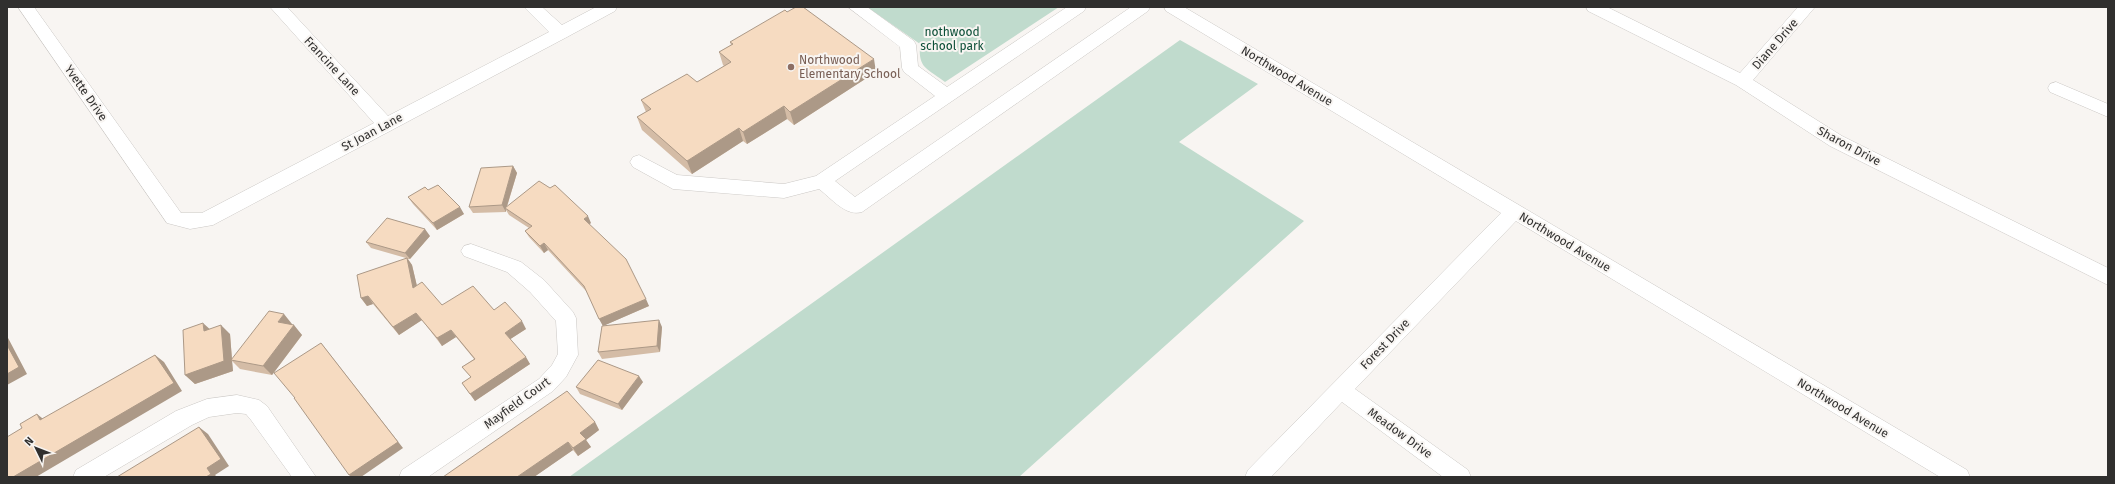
<svg xmlns="http://www.w3.org/2000/svg" width="2115" height="484" viewBox="0 0 2115 484" font-family="'Fira Sans',sans-serif">
	<style>
		.green { fill: #c0dbcd }
		.lines { fill: none; stroke-linecap: round; stroke-linejoin: round }
		.minor-casing { stroke: #cbc8c5; stroke-width: 1 }
		.minor { fill: #fff; fill-rule: evenodd }
		.wall { fill: #d4bca6 }
		.shaded-wall { fill: #ac9987 }
		.building { fill: #f6dbc1; stroke: #ac9987 }
		.education-dot { fill: #8d6e63; stroke: #f8f5f2; stroke-width: 1.5 }
		.labels { text-anchor: middle; stroke-width: 4; stroke-linejoin: round; paint-order: stroke }
		.park-label { font-size: 12px; fill: #0b4e37; stroke: #f8f5f2 }
		.street-label { font-size: 12px; fill: #302f2e; stroke: #f8f5f2 }
		.education-label { font-size: 12px; fill: #785e54; stroke: #f8f5f2; text-anchor: start }
	</style>
	<rect width="100%" height="100%" fill="#f8f5f2"/>
	<path class="green" d="M867 7H1059L945 82C927 68 918 69 920 44Z
		M1180 40 1258 84 1179 142 1304 221 1019 477H569Z"/>
	<g class="lines">
		<g class="minor-casing">
			<path id="minor" d="M18 7H34L181 213H202L374 123 270 7H287L388 116 549 32 524 7H542L562 25 596 7H617L615 11 567 37 213 225 190 229 167 223Z
				M848 7H867L914 41 916 45 918 66 947 87 1067 7H1086L1084 11 835 181 855 197 1131 7H1150L1148 11 862 212C846 217 831 198 819 189L784 198 673 189 633 167 630 162 633 157 639 155 677 175 784 184 816 176 935 96 904 72 902 68 900 47Z
				M1164 7H1184L1967 470 1970 477H1940L1516 221 1355 389 1468 470 1471 477H1443L1342 402 1271 477H1245L1248 470 1501 213 1166 11Z
				M1586 7H1607L1740 73 1798 7H1815L1753 80 1842 136 2108 268V285L1830 146 1736 85 1588 11Z
				M2056 82 2108 104V117L2050 92 2048 88 2050 84Z
				M471 244 521 262 544 280 573 312 576 318 578 355 566 377 553 391 428 477H399L402 470 539 379 552 365 558 354 556 321 530 292 507 272 464 256 461 251 464 246Z
				M237 395 259 400 267 406 316 477H292L251 420 246 414 237 413 209 417 192 425 104 477H73L76 470 176 411 207 399Z"/>
		</g>
		<use href="#minor" class="minor"/>
	</g>
	<path class="wall" d="M730 42 876 72 794 125 787 119 747 144 743 141 692 174 642 130 637 117 646 112 641 100 697 82 724 66 723 65 719 52 731 45Z
		M513 166 517 173 507 207 591 223 589 224 649 306 603 326 587 292 548 250 544 253 529 237 525 231 529 228 509 215 506 210V212L473 213 469 207Z
		M428 190 464 214 437 230 413 204 408 197Z
		M430 236 410 259H408L412 265 417 286 442 305 494 310 526 329 510 339 530 364 475 401 462 383 471 377 462 367 474 359 456 337 442 346 422 320 399 335 373 304 367 306 361 298 406 258 371 248 366 242Z
		M292 324V325L302 335 272 375 240 369 232 361 233 371 195 384 185 375 210 329 230 334 232 359Z
		M662 327 660 352 602 359 598 352Z
		M643 382 622 410 580 394 576 387Z
		M595 422 599 430 586 440 591 447 578 456 573 450 534 477H443Z"/>
	<path class="shaded-wall" d="M874 59 876 72 794 125 790 112Z
		M784 106 787 119 747 144 743 132Z
		M739 128 743 141 692 174 687 161Z
		M513 166 517 173 506 209 505 208 506 210V212L502 205Z
		M460 207 464 214 437 230 433 223Z
		M588 216 591 223 587 226 584 219Z
		M425 229 430 236 410 259 405 253Z
		M544 243 548 250 544 253 540 246Z
		M407 258 412 265 419 295 413 288Z
		M368 296 373 304 367 306 361 298Z
		M646 299 649 306 603 326 599 319Z
		M416 313 422 320 399 335 393 327Z
		M284 314 292 324 286 332 278 322Z
		M659 320 662 327 660 352 657 346Z
		M522 321 526 329 509 340 505 333Z
		M203 323 213 332 204 331Z
		M221 325 230 334 232 360H231L232 361 233 371 195 384 185 375Z
		M294 325 302 335 272 375 263 366Z
		M451 330 456 337 442 346 437 338Z
		M7 336 27 374 7 385Z
		M321 343 403 448 361 477H351L349 475Z
		M155 355 164 362 182 391 36 477H13Z
		M526 357 530 364 475 401 470 394Z
		M639 376 643 382 622 410 618 404Z
		M37 414 47 422 40 420Z
		M595 422 599 430 586 440 591 447 578 456 573 448 580 433Z
		M199 427 208 434 229 466 215 475 217 477H206L207 468Z
		M568 442 573 450 534 477H517Z"/>
	<path class="building" d="M796 7H803L874 59 790 112 784 106 743 132 739 128 687 161 637 117 651 109 641 100 687 74 697 82 731 62 719 52 733 44 730 42 785 10 787 12Z
		M513 166 502 205 469 207 481 168Z
		M539 181 550 188 555 185 588 216 584 219 626 259 646 299 599 319 584 286 544 243 540 246 525 231 532 226 505 208Z
		M438 185 460 207 433 223 408 197 425 187 428 190Z
		M387 218 425 229 405 253 366 242Z
		M407 258 413 288 422 282 442 305 473 286 494 310 505 302 522 321 505 333 526 357 470 394 462 383 471 377 462 367 475 359 451 330 437 338 416 313 393 327 368 296 361 298 357 275Z
		M269 311 284 314 278 322 294 325 263 366 231 360Z
		M659 320 657 346 598 352 602 326Z
		M203 323 204 331 221 325 224 361 185 375 183 330Z
		M321 343 398 442 349 475 294 398H295L274 373Z
		M7 345 19 367 7 374Z
		M155 355 174 383 13 477H7V437L22 428 20 424 37 414 40 420Z
		M598 360 639 376 618 404 576 387Z
		M567 391 595 422 580 433 586 439 573 448 568 442 517 477H443Z
		M199 427 221 459 207 468 211 474 206 477H117Z"/>
	<circle class="education-dot" cx="791" cy="67" r="4"/>
	<g class="labels">
		<g class="park-label">
			<text x="952" y="36">nothwood<tspan x="952" dy="14">school park</tspan></text>
		</g>
		<g class="street-label">
			<text transform="translate(1775 44) rotate(-49)" y="4">Diane Drive</text>
			<text transform="translate(332 66) rotate(47)" y="4">Francine Lane</text>
			<text transform="translate(1287 76) rotate(31)" y="4">Northwood Avenue</text>
			<text transform="translate(86 93) rotate(55)" y="4">Yvette Drive</text>
			<text transform="translate(372 132) rotate(-28)" y="4">St Joan Lane</text>
			<text transform="translate(1849 146) rotate(28)" y="4">Sharon Drive</text>
			<text transform="translate(1565 242) rotate(31)" y="4">Northwood Avenue</text>
			<text transform="translate(1385 344) rotate(-46)" y="4">Forest Drive</text>
			<text transform="translate(517 403) rotate(-36)" y="4">Mayfield Court</text>
			<text transform="translate(1843 408) rotate(31)" y="4">Northwood Avenue</text>
			<text transform="translate(1400 433) rotate(36)" y="4">Meadow Drive</text>
		</g>
		<g class="education-label">
			<text x="799" y="64">Northwood<tspan x="799" dy="14">Elementary School</tspan></text>
		</g>
	</g>
	<rect width="2115" height="484" fill="none" stroke="#302f2e" stroke-width="16"/>
	<g transform="translate(36 448) rotate(313)" stroke="#f8f5f2" stroke-width="3" paint-order="stroke">
	<path d="M0-3L7 15L0 10L-7 15Z" fill="#302f2e"/>
	<text y="-6" font-size="11" font-weight="bold" text-anchor="middle" fill="#302f2e">N</text>
	</g>
</svg>
